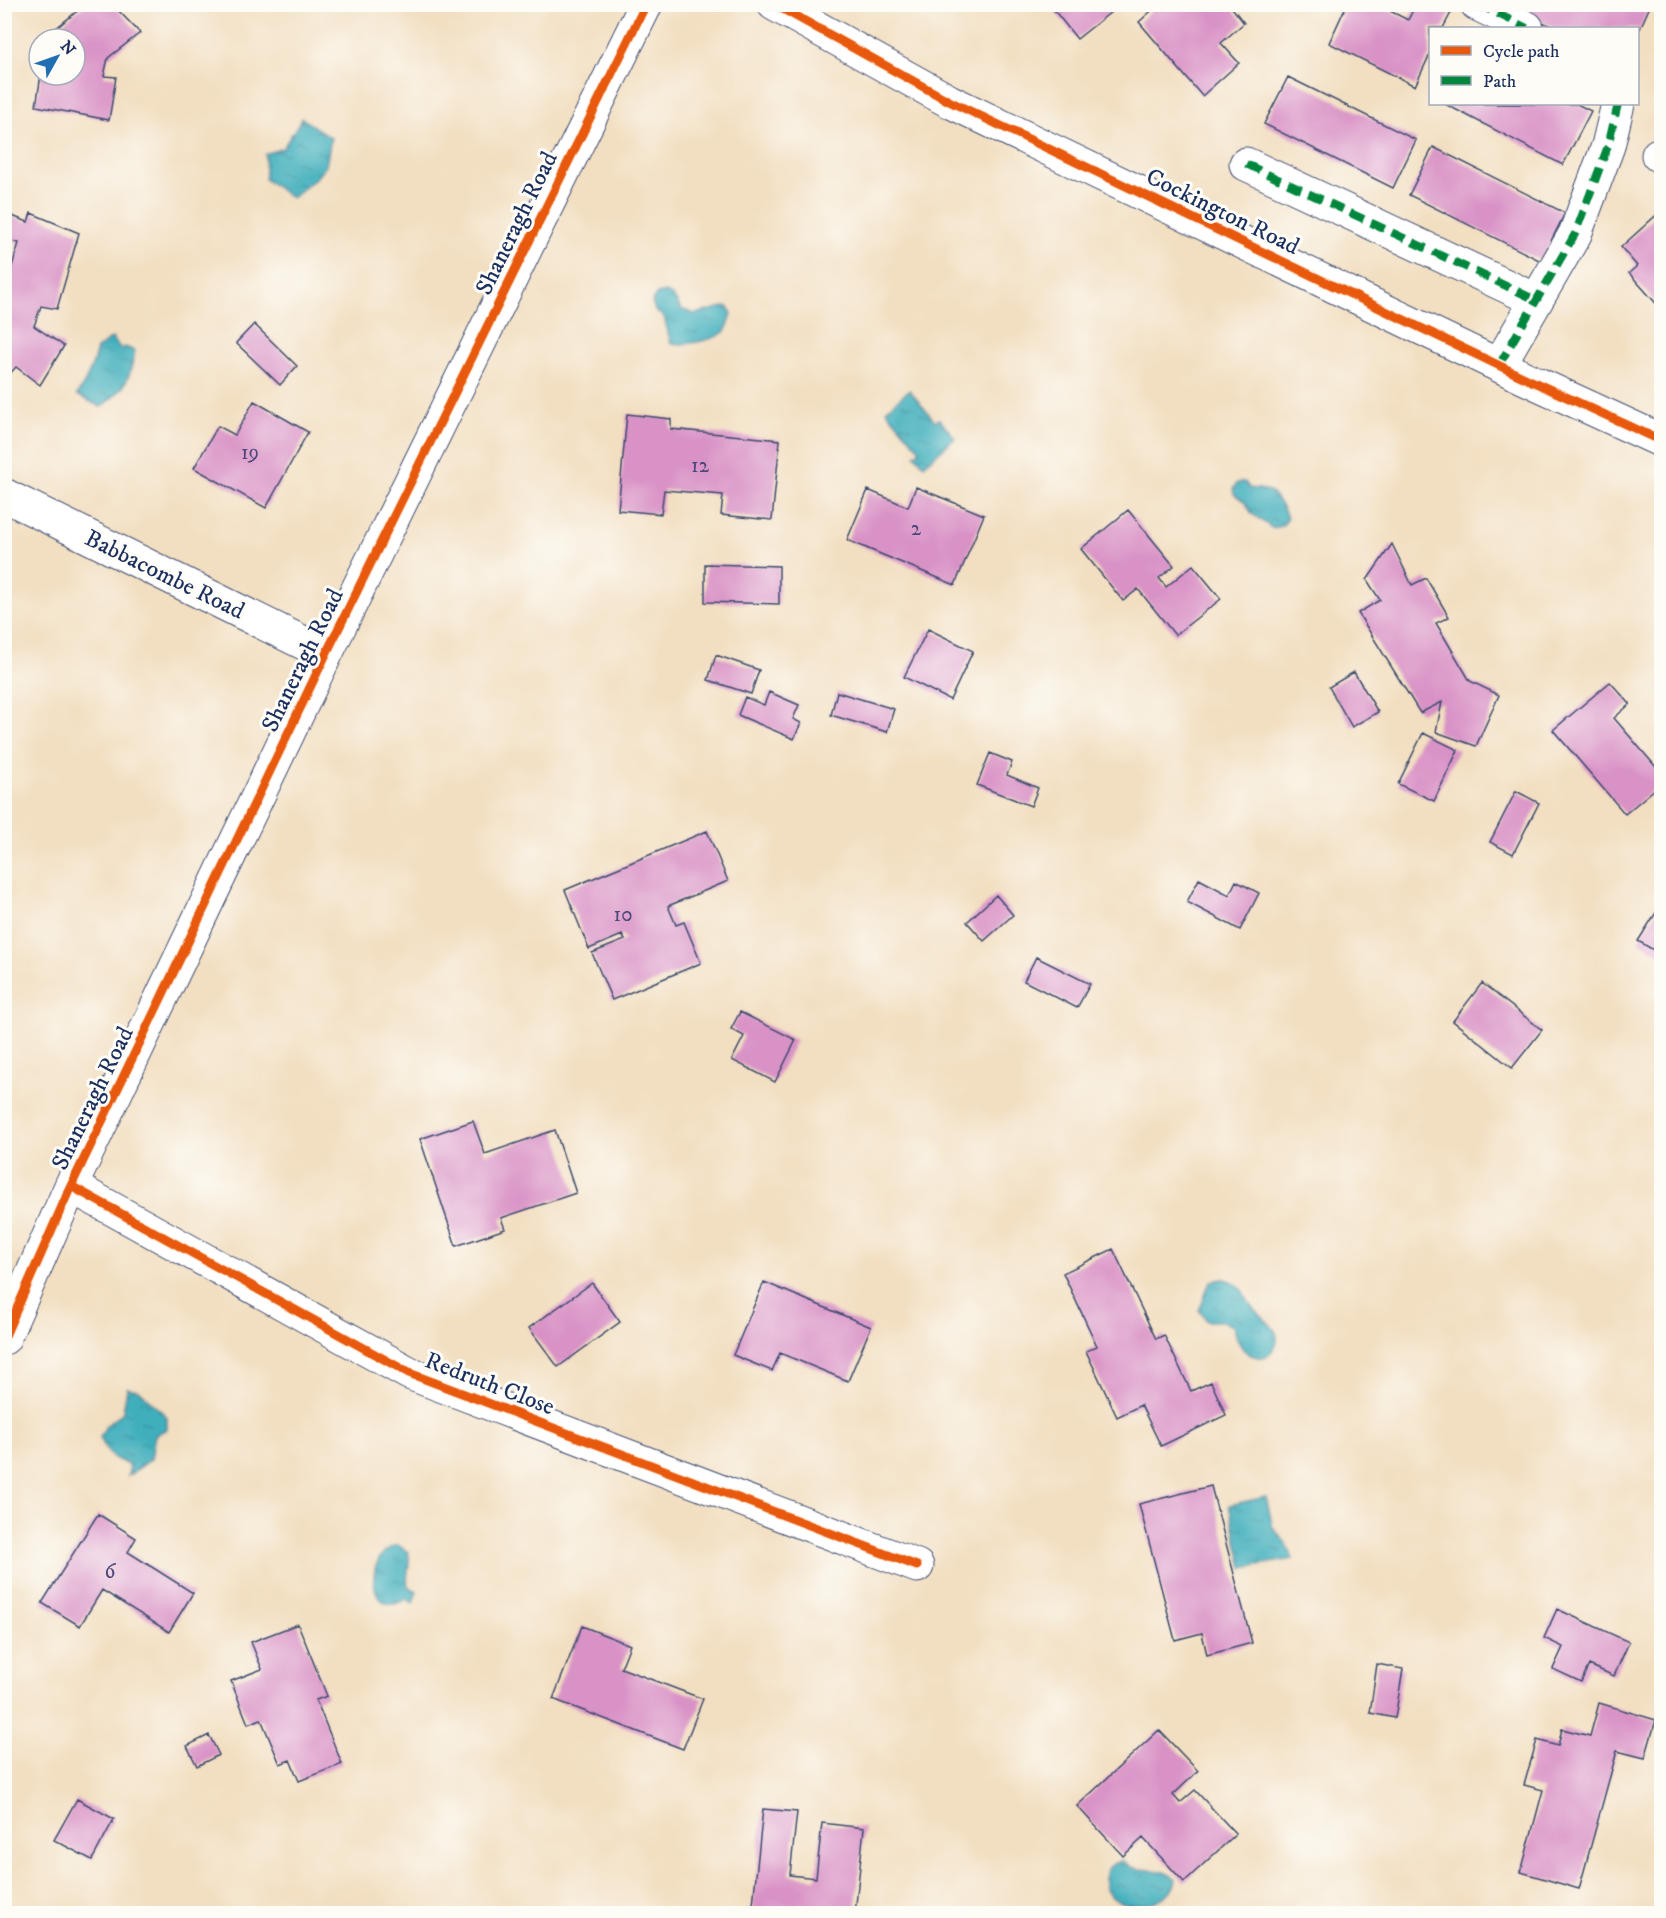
<svg xmlns="http://www.w3.org/2000/svg" width="1666" height="1918" viewBox="0 0 1666 1918" font-family="'IM FELL DW Pica',serif">
	<style>
		.water { fill: url(#water-ripples); stroke: #2e6f8d; stroke-width: 1.5 }
		.building { fill: #d992c6 }
		.lines { fill: none; stroke-linecap: round; stroke-linejoin: round }
		.street-casing { stroke: #3b496d; stroke-width: 35 }
		.street { stroke: #fff; stroke-width: 33 }
		.quiet { stroke: #00873e; stroke-width: 8; stroke-dasharray: 15 8; stroke-linecap: butt }
		.cycleway-casing { stroke: #fdfcf7; stroke-width: 13 }
		.cycleway { stroke: #e8590c; stroke-width: 9 }
		.labels { text-anchor: middle; stroke-width: 6; stroke-linejoin: round; paint-order: stroke }
		.number-label { font-size: 21px; fill: #4a4878 }
		.street-label { font-size: 24px; fill: #1b2f5e; stroke: #fdfcf7 }
	</style>
	<defs>
		<pattern id="water-ripples" width="26" height="14" patternUnits="userSpaceOnUse" patternTransform="scale(1.5)"><rect width="26" height="14" fill="#40afbc"/><path d="M2 4q2-2 4 0t4 0M15 11q2-2 4 0t4 0" fill="none" stroke="#358f9c"/></pattern>
	</defs>
	<rect width="100%" height="100%" fill="#fdfcf7"/>
	<filter id="ink" filterUnits="userSpaceOnUse"><feTurbulence type="fractalNoise" baseFrequency=".0167" numOctaves="2"/><feDisplacementMap in="SourceGraphic" scale="12" xChannelSelector="R" yChannelSelector="G"/><feConvolveMatrix kernelMatrix="1 2 1 2 8 2 1 2 1" color-interpolation-filters="sRGB"/></filter>
	<filter id="wash" filterUnits="userSpaceOnUse"><feTurbulence type="fractalNoise" baseFrequency=".008" numOctaves="4" result="noise"/><feDisplacementMap in="SourceGraphic" scale="24" xChannelSelector="R" yChannelSelector="G"/><feGaussianBlur stdDeviation="1.35" result="paint"/><feColorMatrix in="noise" values="0 0 0 0 0 0 0 0 0 0 0 0 0 0 0 0 0 1.4 0 .05"/><feComposite in="paint" operator="in"/></filter>
	<g filter="url(#wash)">
		<rect width="100%" height="100%" fill="#f2dec0"/>
		<path class="water" d="M302 118 331 138 326 166 316 178 292 198 265 179V154L283 148Z
			M666 292 673 296 681 309 695 314 727 306 732 313C730 320 729 327 724 332 714 341 684 345 671 344L664 317 655 311 652 301 657 294Z
			M112 338 122 350 125 347 135 351C128 383 127 387 101 407L77 395C87 380 93 366 97 349Z
			M909 390 935 421 939 419 955 438 924 465 915 455 920 450 886 410Z
			M1245 482 1249 488C1254 489 1263 489 1268 491 1275 494 1286 512 1287 519L1282 526 1272 528 1252 514 1245 502 1234 494 1233 489 1237 483Z
			M1224 1279C1228 1280 1234 1282 1237 1285 1244 1290 1247 1302 1254 1309 1270 1325 1291 1336 1265 1358 1245 1357 1237 1346 1234 1326L1221 1321H1207L1199 1310C1205 1300 1205 1290 1211 1281Z
			M127 1388 139 1390 167 1417V1429L155 1435 151 1459 128 1476 130 1465C111 1458 108 1455 100 1437L106 1426 123 1412Z
			M1266 1497 1273 1528 1285 1542 1293 1559 1243 1568 1229 1505Z
			M398 1545 408 1552C412 1564 405 1573 408 1586L417 1591 413 1603 406 1599C368 1623 362 1552 398 1545Z
			M1122 1861C1138 1877 1159 1862 1176 1880 1173 1906 1115 1916 1105 1887 1104 1882 1106 1874 1107 1869L1115 1863Z"/>
		<g id="blocks">
			<path class="building" d="M86 4H112L140 33 108 58 104 76 116 77 109 120 36 106 41 75H75V39H48L49 34Z
				M1049 4H1121L1077 39Z
				M1159 4H1229L1244 23 1221 43 1239 63 1202 96 1139 22Z
				M1347 4H1376L1408 20 1416 4H1449L1454 7 1443 28H1430V54L1415 86 1329 43Z
				M1504 4H1651L1638 33V28H1555Z
				M1288 77 1416 140 1393 188 1264 124Z
				M1445 104H1577L1591 111 1563 165Z
				M1433 147 1565 213 1541 261 1409 195Z
				M1662 210V310L1629 273 1637 266 1621 247Z
				M4 213 28 222 31 213 79 233 57 309 41 306 34 326 64 346 40 385 16 367 4 380V293L19 243 4 239Z
				M254 324 297 366 280 385 236 343Z
				M254 401 308 432 266 508 194 468 218 426 235 435Z
				M627 414 671 419V429L780 440 772 520 721 515 723 495 664 490 661 514 618 510Z
				M916 487 984 515 955 585 847 540 868 490 908 507Z
				M1128 510 1174 566 1159 578 1166 587 1193 565 1221 599 1175 635 1138 589 1123 601 1081 549Z
				M1392 544 1412 585 1426 578 1449 617 1436 623 1470 681 1499 695 1476 746 1436 732 1442 702 1420 713 1358 613 1380 600 1367 580Z
				M705 564 779 566V604L705 602Z
				M928 629 973 651 950 700 904 677Z
				M716 655 759 670 751 694 708 680Z
				M1354 672 1378 712 1352 727 1329 687Z
				M1610 682 1630 704 1614 718 1662 774V783L1625 814 1553 730Z
				M769 692 799 705 793 719 801 723 794 739 738 715 745 697 764 705Z
				M837 692 894 709 887 732 831 715Z
				M1423 733 1458 750 1434 801 1398 784Z
				M990 753 1012 762 1007 775 1038 788 1031 806 977 785Z
				M1516 791 1539 803 1513 854 1490 842Z
				M707 831 728 881 668 906 676 925 684 922 701 963 612 1000 592 953 625 940 622 935 589 949 565 890Z
				M1199 879 1229 895 1236 881 1259 893 1240 930 1187 902Z
				M996 895 1013 915 984 941 967 922Z
				M1662 903V955L1638 941Z
				M1036 957 1090 984 1077 1008 1024 981Z
				M1482 983 1542 1030 1512 1068 1453 1021Z
				M740 1012 796 1040 775 1082 732 1060 744 1036 731 1029Z
				M473 1121 485 1154 555 1130 576 1193 501 1218 505 1229 456 1246 420 1139Z
				M1113 1249 1156 1339 1164 1335 1191 1391 1211 1382 1226 1415 1161 1446 1141 1405 1117 1417 1086 1351 1097 1346 1063 1273Z
				M764 1282 871 1327 848 1381 780 1353 772 1371 733 1355Z
				M592 1283 620 1322 558 1367 529 1328Z
				M1211 1486 1252 1643 1207 1655 1202 1633 1175 1640 1139 1504Z
				M98 1514 136 1538 128 1552 193 1593 169 1632 102 1590 80 1626 42 1603Z
				M1557 1609 1629 1642 1614 1676 1589 1665 1581 1682 1553 1669 1563 1647 1544 1638Z
				M298 1624 327 1696 316 1700 342 1764 299 1781 290 1760 280 1764 261 1719 248 1724 231 1681 262 1669 251 1642Z
				M582 1626 630 1645 621 1668 703 1699 683 1749 553 1699Z
				M1377 1664 1403 1669 1395 1718 1370 1713Z
				M1599 1703 1656 1720 1645 1758 1617 1751 1579 1889 1521 1872 1543 1790 1524 1785 1537 1740 1558 1746 1562 1729 1590 1736Z
				M1159 1730 1198 1771 1173 1795 1180 1803 1195 1790 1236 1834 1184 1882 1143 1838 1123 1856 1077 1806Z
				M209 1735 219 1755 197 1766 187 1746Z
				M77 1799 114 1819 92 1860 54 1840Z
				M763 1809 797 1812 790 1875 816 1878 822 1823 864 1828 855 1914H752Z"/>
		</g>
	</g>
	<g filter="url(#ink)">
		<use href="#blocks" fill-opacity="0" stroke="#3b496d" stroke-width="1.5"/>
		<g class="lines">
			<g class="street-casing">
				<path id="street" d="M774 4 949 101 1525 378 1662 441
					M1477 4 1527 28
					M1658 155 1662 156
					M1246 164 1536 300
					M1499 365 1575 234 1608 146 1618 104
					M4 495 326 654
					M71 1186 409 1373 917 1566
					M4 1338 71 1186 326 654 646 4"/>
			</g>
			<use href="#street" class="street"/>
			<path class="quiet" d="M1477 4 1527 28
				M1658 155 1662 156
				M1246 164 1536 300
				M1499 365 1575 234 1608 146 1618 104"/>
			<g class="cycleway-casing">
				<path id="cycleway" d="M774 4 949 101 1525 378 1662 441
					M71 1186 409 1373 917 1566
					M4 1338 71 1186 326 654 646 4"/>
			</g>
			<use href="#cycleway" class="cycleway"/>
		</g>
	</g>
	<g class="labels">
		<g class="number-label">
			<text x="250" y="459">19</text>
			<text x="700" y="472">12</text>
			<text x="916" y="535">2</text>
			<text x="623" y="921">10</text>
			<text x="110" y="1578">6</text>
		</g>
		<g class="street-label">
			<text transform="translate(1223 211) rotate(26)" y="8">Cockington Road</text>
			<text transform="translate(516 223) rotate(-64)" y="8">Shaneragh Road</text>
			<text transform="translate(165 574) rotate(26)" y="8">Babbacombe Road</text>
			<text transform="translate(302 660) rotate(-64)" y="8">Shaneragh Road</text>
			<text transform="translate(92 1098) rotate(-64)" y="8">Shaneragh Road</text>
			<text transform="translate(490 1383) rotate(21)" y="8">Redruth Close</text>
		</g>
	</g>
	<rect width="1666" height="1918" fill="none" stroke="#fdfcf7" stroke-width="24"/>
	<rect x="1429" y="27" width="210" height="78" fill="#fdfcf7" stroke="#a3aaba" stroke-width="1.5"/>
	<rect x="1441" y="46" width="30" height="9" fill="#e8590c" stroke="#a3aaba" stroke-width="1.5"/>
	<text x="1483" y="57" font-size="18" fill="#1b2f5e">Cycle path</text>
	<rect x="1441" y="76" width="30" height="9" fill="#00873e" stroke="#a3aaba" stroke-width="1.5"/>
	<text x="1483" y="87" font-size="18" fill="#1b2f5e">Path</text>
	<g transform="translate(57 57) rotate(50)"><circle r="28" fill="#fdfcf7" stroke="#a3aaba" stroke-width="1.5"/>
	<path d="M0-4.5L10 22L0 15L-10 22Z" fill="#1f6fb2"/>
	<text y="-9" font-size="16" font-weight="bold" text-anchor="middle" fill="#1b2f5e">N</text>
	</g>
</svg>
